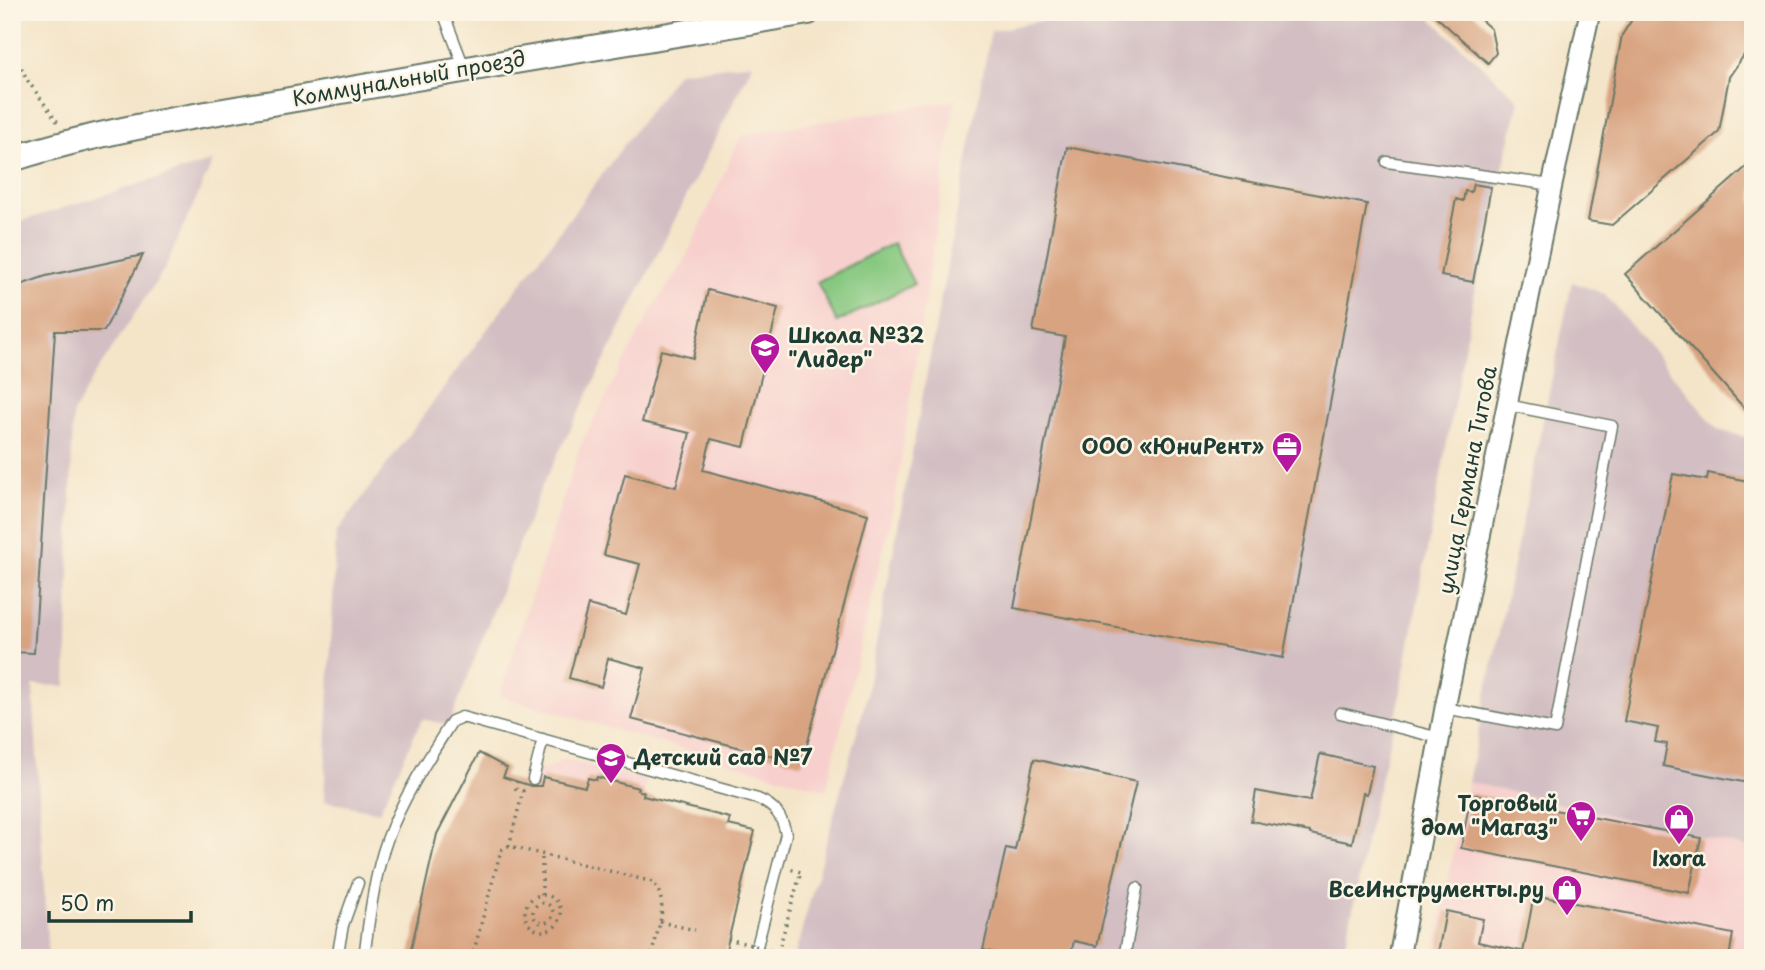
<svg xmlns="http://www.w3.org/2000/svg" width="1765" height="970" viewBox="0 0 1765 970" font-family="'Playpen Sans',sans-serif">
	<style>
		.built { fill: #f7d0cd }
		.industrial { fill: #d2bec3 }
		.green { fill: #86c880; stroke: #52825a; stroke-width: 2 }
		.building { fill: #d8a380 }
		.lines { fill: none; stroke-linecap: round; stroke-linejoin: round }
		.service-casing { stroke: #6a7868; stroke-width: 13 }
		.minor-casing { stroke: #6a7868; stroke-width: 23 }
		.tertiary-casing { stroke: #6a7868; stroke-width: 28 }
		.path { stroke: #6a7868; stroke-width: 3.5; stroke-dasharray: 2 5; stroke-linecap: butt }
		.service { stroke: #fff; stroke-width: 10 }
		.minor { stroke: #fff; stroke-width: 19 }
		.tertiary { stroke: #fff; stroke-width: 24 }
		.path-bridge { stroke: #6a7868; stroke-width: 3.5; stroke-dasharray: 2 5; stroke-linecap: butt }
		.labels { text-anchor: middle; stroke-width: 5; stroke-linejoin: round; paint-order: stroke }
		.street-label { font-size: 21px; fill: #1f3d34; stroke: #fcf5e5 }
		.poi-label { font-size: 21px; font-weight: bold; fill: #1f3d34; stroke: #fcf5e5; text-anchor: end }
	</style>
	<rect width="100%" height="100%" fill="#fcf5e5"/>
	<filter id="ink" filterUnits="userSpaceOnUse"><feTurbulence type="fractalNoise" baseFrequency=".0143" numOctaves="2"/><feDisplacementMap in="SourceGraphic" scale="14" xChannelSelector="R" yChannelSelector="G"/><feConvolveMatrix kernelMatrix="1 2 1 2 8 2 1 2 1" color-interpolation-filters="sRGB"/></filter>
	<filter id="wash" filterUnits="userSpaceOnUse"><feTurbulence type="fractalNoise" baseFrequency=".00686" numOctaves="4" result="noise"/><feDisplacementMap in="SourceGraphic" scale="28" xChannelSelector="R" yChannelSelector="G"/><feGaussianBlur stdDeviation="1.57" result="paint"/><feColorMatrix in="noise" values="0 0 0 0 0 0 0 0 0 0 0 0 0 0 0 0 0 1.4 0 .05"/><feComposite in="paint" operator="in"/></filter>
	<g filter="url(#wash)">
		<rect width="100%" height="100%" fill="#f4e5c9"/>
		<path class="built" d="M955 100 895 500 826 790 499 696 580 446 654 305 683 264 741 135Z
			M564 759 647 780 642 801 544 777 541 786 521 806 527 783 521 781 525 764 546 770Z
			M1468 782 1753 849V958H1432Z"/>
		<path class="industrial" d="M1083 12H1424L1519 100 1476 284 1399 703 1373 808 1343 958H794L865 703 991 31Z
			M753 63 541 488 449 725 422 719 379 812 324 801 336 533 678 72Z
			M213 161 165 268 92 379 73 413 66 686 33 685 48 958H12V224Z
			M1572 282 1605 294 1718 430 1753 439V849L1468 782Z"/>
		<path class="green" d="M893 243 914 284 837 322 817 282Z"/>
		<g id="blocks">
			<path class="building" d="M1431 12H1472L1491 29 1496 53 1488 63Z
				M1637 12H1753V42L1729 77 1719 132 1612 225 1588 221 1622 35Z
				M1067 147 1367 204 1283 658 1014 608 1065 337 1033 331Z
				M1753 161V418L1625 274Z
				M1473 184 1491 187 1473 282 1441 276 1456 199 1463 201 1465 191 1471 192Z
				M143 255 104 331H55L34 653 12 652V288L46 276Z
				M708 290 778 308 744 447 711 439 703 470 868 514 802 764 631 719 645 668 608 658 601 687 569 678 588 605 626 615 640 564 604 555 625 474 676 487 690 433 642 422 661 350 693 358Z
				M1708 473 1753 482V784L1663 766 1667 744 1655 742 1658 728 1624 721 1673 474 1707 480Z
				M479 753 507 768 503 777 531 786H541L543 777 585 787 588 778 596 780 597 777 638 788 637 790 644 792 643 796 730 818 728 825 755 831 724 958H409L437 834Z
				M1320 754 1373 766 1367 794 1363 793 1352 843 1310 834V832L1251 821 1256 791 1310 801Z
				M1034 759 1136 782 1097 946 1074 941 1070 958H1016L983 950 1006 848 1015 850Z
				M1471 794 1701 838 1689 893 1461 848Z
				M1534 895 1733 934 1729 958H1522Z
				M1446 911 1483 919 1478 942 1521 951V958H1437Z"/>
		</g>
	</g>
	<g filter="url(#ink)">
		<use href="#blocks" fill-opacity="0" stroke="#6a7868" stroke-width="2"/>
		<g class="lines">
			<g class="service-casing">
				<path id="service" d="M443 12 464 67
					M1387 162 1552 185
					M1445 708 1555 729 1612 426 1507 405
					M1340 713 1440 738
					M533 779 543 739
					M337 958 343 925 358 883
					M364 958C369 920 374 876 387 840 403 797 428 759 452 721L462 717 758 799C775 806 782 816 786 834L754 958
					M1124 958 1137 888"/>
			</g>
			<g class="minor-casing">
				<path id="minor" d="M1399 958 1445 708 1552 185 1590 12"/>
			</g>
			<g class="tertiary-casing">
				<path id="tertiary" d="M12 159C108 128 208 114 307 97 474 67 641 40 808 12"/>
			</g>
			<path class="path" d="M12 49 28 81 59 124
				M509 846 523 791 516 789 518 778
				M525 913a18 18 0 1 1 36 0a18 18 0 1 1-36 0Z
				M542 895V855
				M533 913a10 10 0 1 1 20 0a10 10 0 1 1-20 0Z
				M660 922 695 930
				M778 952 801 872 789 869
				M472 958 501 850 509 846 653 882C670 904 658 927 652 953L648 958"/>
			<use href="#service" class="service"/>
			<use href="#minor" class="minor"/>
			<use href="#tertiary" class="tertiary"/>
			<path class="path-bridge" d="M728 939 778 952 777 958"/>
		</g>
	</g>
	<defs>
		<g id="school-pin" transform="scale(1.575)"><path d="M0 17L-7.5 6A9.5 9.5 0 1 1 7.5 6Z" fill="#b5179e" stroke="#fcf5e5"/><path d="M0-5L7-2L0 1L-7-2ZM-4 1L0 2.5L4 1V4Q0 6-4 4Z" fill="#fff"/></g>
		<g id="office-pin" transform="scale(1.575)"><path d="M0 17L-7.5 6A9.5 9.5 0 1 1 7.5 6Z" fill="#b5179e" stroke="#fcf5e5"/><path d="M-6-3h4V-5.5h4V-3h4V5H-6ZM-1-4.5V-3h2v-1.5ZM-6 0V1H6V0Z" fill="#fff"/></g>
		<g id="supermarket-pin" transform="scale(1.575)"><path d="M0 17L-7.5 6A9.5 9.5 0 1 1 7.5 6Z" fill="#b5179e" stroke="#fcf5e5"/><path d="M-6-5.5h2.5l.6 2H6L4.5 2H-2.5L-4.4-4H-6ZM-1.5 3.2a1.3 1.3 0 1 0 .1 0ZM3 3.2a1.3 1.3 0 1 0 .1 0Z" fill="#fff"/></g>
		<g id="shop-pin" transform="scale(1.575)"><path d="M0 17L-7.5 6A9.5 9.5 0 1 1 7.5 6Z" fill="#b5179e" stroke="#fcf5e5"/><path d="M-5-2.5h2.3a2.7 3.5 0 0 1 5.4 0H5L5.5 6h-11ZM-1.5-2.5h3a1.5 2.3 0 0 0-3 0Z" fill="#fff"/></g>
	</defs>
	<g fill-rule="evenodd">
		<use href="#school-pin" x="765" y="348"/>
		<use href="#office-pin" x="1287" y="447"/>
		<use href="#school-pin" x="611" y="758"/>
		<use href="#supermarket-pin" x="1581" y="816"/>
		<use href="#shop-pin" x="1679" y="819"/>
		<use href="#shop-pin" x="1567" y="890"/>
	</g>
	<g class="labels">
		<g class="street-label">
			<text transform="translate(409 79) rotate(-10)" y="7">Коммунальный проезд</text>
			<text transform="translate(1468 480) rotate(-79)" y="7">улица Германа Титова</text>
		</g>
		<g class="poi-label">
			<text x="788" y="343" text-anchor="start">Школа №32<tspan x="788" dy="24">"Лидер"</tspan></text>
			<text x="1264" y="454">ООО «ЮниРент»</text>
			<text x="634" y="765" text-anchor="start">Детский сад №7</text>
			<text x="1558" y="811">Торговый<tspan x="1558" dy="24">дом "Магаз"</tspan></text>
			<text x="1679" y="866" text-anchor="middle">Ixora</text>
			<text x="1544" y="897">ВсеИнструменты.ру</text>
		</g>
	</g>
	<rect width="1765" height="970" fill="none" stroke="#fcf5e5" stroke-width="42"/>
	<path d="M49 911v10h142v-10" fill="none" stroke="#1f3d34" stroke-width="3.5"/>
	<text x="60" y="911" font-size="21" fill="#1f3d34" stroke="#fcf5e5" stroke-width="5" paint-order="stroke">50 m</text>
</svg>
